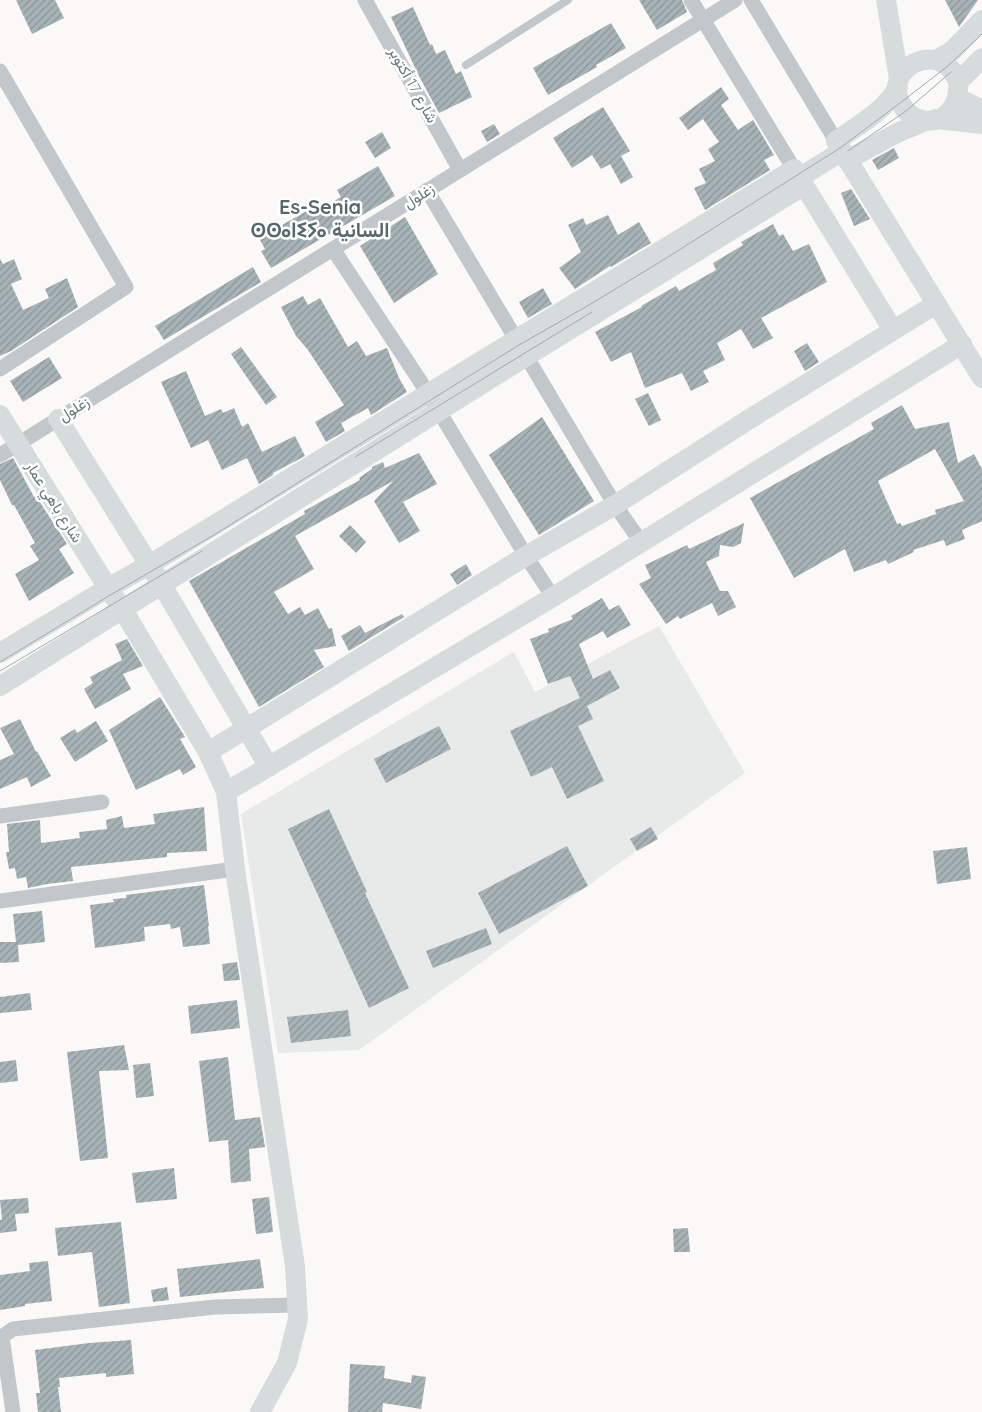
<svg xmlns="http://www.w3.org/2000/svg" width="982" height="1412" viewBox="0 0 982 1412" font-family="Quicksand,Vazirmatn,'Noto Sans Tifinagh',sans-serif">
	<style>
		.built { fill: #e8e9e9 }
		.building { fill: url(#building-hatch); fill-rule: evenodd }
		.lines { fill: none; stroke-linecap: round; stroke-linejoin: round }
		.service { stroke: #c1c7ca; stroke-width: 8 }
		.minor { stroke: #c1c7ca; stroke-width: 15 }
		.secondary { stroke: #d6dbdc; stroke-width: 20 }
		.tram { stroke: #a1abae; stroke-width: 1 }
		.labels { text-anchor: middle; stroke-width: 5; stroke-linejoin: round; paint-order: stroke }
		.street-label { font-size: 15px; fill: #61757c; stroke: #fff }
		.district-label { font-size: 20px; font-weight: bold; fill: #57686d; stroke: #fff }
	</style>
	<defs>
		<pattern id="building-hatch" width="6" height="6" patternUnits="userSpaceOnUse" patternTransform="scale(1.25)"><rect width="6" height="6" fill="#a8b3b7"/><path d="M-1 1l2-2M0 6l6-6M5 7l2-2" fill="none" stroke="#8c969a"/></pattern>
	</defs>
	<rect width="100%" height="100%" fill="#faf9f8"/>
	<path class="built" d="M659 626 745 773 359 1050 278 1053 241 814 514 652 535 692Z"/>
	<path class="building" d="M16 0H55L64 18 32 34Z
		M639 0H682L687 12 657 30Z
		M945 0H978L959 27Z
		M413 7 430 45 432 44 436 54 445 50 456 74 461 71 472 97 439 113 420 78 391 17Z
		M611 23 626 48 596 65 597 67 548 95 533 68Z
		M721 87 729 99 721 105 738 130 753 120 774 155 764 160 770 170 705 210 694 188 706 183 699 169 715 161 708 149 719 142 703 119 688 130 679 118Z
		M603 107 630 151 621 156 633 177 621 184 610 164 601 169 592 155 572 168 553 138Z
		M494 124 500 134 487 142 481 131Z
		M382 132 391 148 375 158 365 142Z
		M894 148 899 158 878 170 872 160Z
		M378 166 395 196 271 268 261 251 265 249 259 238 312 208 315 212 341 197 337 190Z
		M851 189 870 219 854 226 841 193Z
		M608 215 618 235 639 222 651 243 611 267 610 266 575 289 559 268 581 252 568 225 583 218 586 225Z
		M405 217 438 274 394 303 360 246Z
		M773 224 779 236 783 234 793 251 809 244 827 282 761 318 773 338 753 349 741 329 717 343 725 360 703 371 709 382 691 391 682 373 645 388 631 352 611 362 595 332 642 307 641 306 676 286 679 291 716 270 713 263 743 245 741 242Z
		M0 259 3 264 14 259 22 279 11 284 23 310 49 298 45 289 67 278 78 307 11 351 0 356Z
		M253 267 261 282 164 340 155 326Z
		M543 288 552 304 528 318 519 302Z
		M303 296 308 305 320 298 348 347 357 341 366 356 387 348 399 378 407 392 371 415 368 408 341 423 345 431 326 442 315 422 344 405 308 350 296 336 281 307Z
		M807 343 819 362 805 371 794 351Z
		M241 347 277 397 266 405 231 354Z
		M49 357 62 378 23 402 10 381Z
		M186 371 205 416 221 409 223 413 234 408 242 427 248 423 262 452 295 436 305 456 273 473V475L259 484 247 458 222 470 208 440 191 448 161 382Z
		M648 393 661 420 649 426 635 399Z
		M902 405 915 429 949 422 958 463 974 454 982 469V521L962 530 965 539 946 546 944 540 913 550 914 552 888 564 886 560 854 572 845 549 794 578 750 498 874 429 871 423ZM935 449 964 501 935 510 936 514 902 526 900 523 897 524 878 481Z
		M542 417 594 501 539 535 489 455Z
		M419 453 437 484 403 502 420 531 399 543 374 501 393 481 295 536 314 569 274 592 288 614 300 607 305 615 318 608 329 629 332 628 336 646 314 650 324 667 259 707 189 581 305 514 304 511 360 480 359 478 372 469V467L383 462 385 468Z
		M13 458 34 497 36 496 67 544 59 549 74 573 29 601 15 574 39 560 30 546 35 543 14 505H12L0 480V464Z
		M744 523 741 543 733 547 720 545 719 556 706 562 720 591H728L736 607 718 616 712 603 680 619 678 616 666 624 639 584 651 578 645 565 687 545 689 549Z
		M350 525 366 542 356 553 339 536Z
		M466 564 472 575 457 585 450 574Z
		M602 598 609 610 619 605 631 625 607 638 603 631 579 644 593 679 610 670 620 688 587 706 593 719 578 726 604 781 567 799 552 767 531 777 510 731 580 698 570 676 548 684 530 639 549 632 548 629 573 619 571 616Z
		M402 614 404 617 349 651 341 636 360 625 365 633Z
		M127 639 143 666 123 674 131 689 95 709 84 689 93 683 90 677 122 660 115 644Z
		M160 697 185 737 180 739 196 767 183 775 180 769 136 790 109 730Z
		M20 719 36 752 37 751 51 776 31 787 27 777 0 789V760L14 754 0 728Z
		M96 721 108 741 75 762 60 738 75 729 77 733Z
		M439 726 451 749 386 783 374 759Z
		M204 807 207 851 167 853V857L71 867 73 881 47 884 28 888 26 877 17 879 15 868 9 869 6 852H9L7 824 40 820 41 843 80 838 79 832 107 829 106 820 122 816 124 828 155 824 153 814Z
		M329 809 367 892 365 893 409 988 369 1008 288 829Z
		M651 827 658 839 637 851 630 839Z
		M567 846 588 886 499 934 478 893Z
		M967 847 971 879 937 884 933 851Z
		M204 885 209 926H208L210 944 183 947 180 927 171 929 170 924 144 927 145 941 95 948 90 905 114 902 113 899 126 898V895Z
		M42 911 45 942 18 945 19 962 0 963V942H16L13 914Z
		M486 928 492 944 433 968 426 951Z
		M237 962 240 980 224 981 222 964Z
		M30 993 32 1010 0 1013V997Z
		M237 1000 240 1028 191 1034 188 1006Z
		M348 1010 351 1036 291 1043 287 1017Z
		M124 1045 129 1070 99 1071 108 1158 80 1161 67 1052Z
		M228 1057 235 1120 260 1117 265 1147 249 1149 251 1181 231 1183 228 1140 209 1142 199 1061Z
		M16 1060 18 1081 0 1083V1062Z
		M150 1063 154 1096 136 1098 133 1065Z
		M174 1168 177 1199 136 1203 132 1173Z
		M269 1197 273 1232 256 1234 252 1199Z
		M28 1198 29 1213 15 1214 17 1231 0 1233V1220H2L0 1200Z
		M121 1222 130 1303 99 1307 92 1252 58 1256 55 1228Z
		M688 1228 690 1252H674L673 1229Z
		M260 1259 264 1288 180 1297 177 1269Z
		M48 1261 52 1301 25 1304V1306L0 1310V1275L30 1271 29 1263Z
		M167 1287 169 1300 153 1302 151 1290Z
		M131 1340 134 1374 106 1377V1373L59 1378 60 1387H58L61 1412H38L36 1393H40L35 1350 89 1343Z
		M350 1364 385 1366 384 1378 411 1383 412 1375 426 1377 421 1409 383 1403 382 1412H348Z"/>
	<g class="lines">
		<path class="service" d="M466 65 568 0"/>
		<path class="minor" d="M365 0 460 170
			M691 0 794 169
			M751 0 836 141
			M0 71 126 287 0 369
			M427 190 615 505 641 542
			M333 249 428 393 526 556 553 597
			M0 455 735 0
			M0 816 102 802
			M0 901 235 869
			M2 1337 13 1412
			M0 1338 13 1329 215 1307 297 1305"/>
		<path class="secondary" d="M886 0 899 79
			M936 60 952 51 982 20
			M958 82C940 35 877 71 903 107 908 114 914 118 922 120 946 125 960 104 958 82L982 58
			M898 87C885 111 857 126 836 141L982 378
			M958 98 982 110
			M936 119 982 124
			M847 160 899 132 926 121
			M799 178 842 151
			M0 415 108 588 123 610 208 752 226 792 235 869 295 1266 298 1319 287 1363 260 1412
			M58 419 162 585 269 767
			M0 653 108 588 149 565 794 169 893 330
			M0 686 525 357 803 186
			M208 752 526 556 615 505 748 420 936 304
			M226 792 553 597 962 344"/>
		<path class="tram" d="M848 151 906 111 951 72
			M355 457 592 312
			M0 662 112 594 214 535 519 345 589 305 660 262 840 148 900 103 948 66 982 34
			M0 671 202 551"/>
	</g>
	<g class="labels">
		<g class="street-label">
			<text transform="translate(413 85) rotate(61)" y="5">شارع 17 أكتوبر</text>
			<text transform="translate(419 196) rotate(-32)" y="5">زغلول</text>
			<text transform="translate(74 409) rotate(-32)" y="5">زغلول</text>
			<text transform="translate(54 502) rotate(58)" y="5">شارع باهي عمار</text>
		</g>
		<g class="district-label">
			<text x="320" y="214">Es-Senia<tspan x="320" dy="23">ⵙⵙⴰⵏⵉⵢⴰ السانية</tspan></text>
		</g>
	</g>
</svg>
